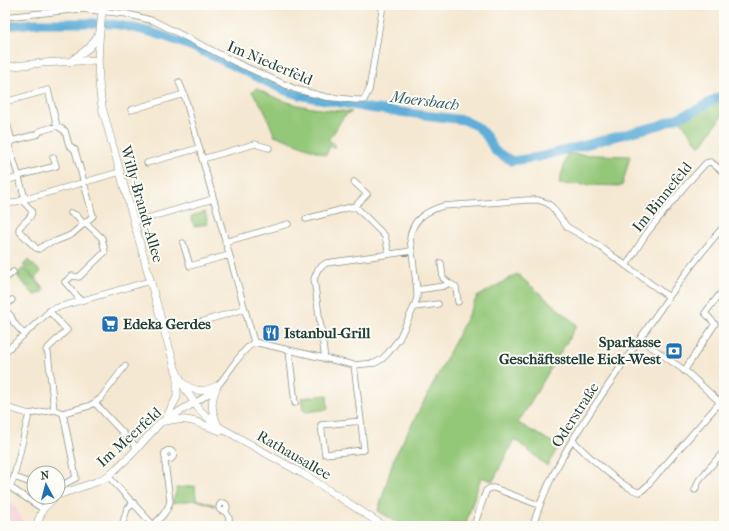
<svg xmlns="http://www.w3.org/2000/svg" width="729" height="531" viewBox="0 0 729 531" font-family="'IM FELL French Canon',serif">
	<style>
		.built { fill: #f5cfda }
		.grass { fill: url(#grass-tufts); stroke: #5a8256 }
		.green { fill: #94c879; stroke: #5a8256 }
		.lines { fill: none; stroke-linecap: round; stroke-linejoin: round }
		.river { stroke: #5eadd8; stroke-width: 9 }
		.minor-casing { stroke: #8a9283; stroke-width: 7 }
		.tertiary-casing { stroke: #8a9283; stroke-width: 8 }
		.minor { stroke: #fff; stroke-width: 5.5 }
		.tertiary { stroke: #fff; stroke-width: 7 }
		.labels { text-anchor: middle; stroke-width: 4; stroke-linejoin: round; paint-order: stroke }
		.street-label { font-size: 15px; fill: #1f3d34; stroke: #fdfcf7 }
		.poi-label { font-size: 15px; font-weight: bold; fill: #1f3d34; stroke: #fdfcf7; text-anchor: start }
		.water-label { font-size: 16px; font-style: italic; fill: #325f65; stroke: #fdfcf7 }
	</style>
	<defs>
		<pattern id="grass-tufts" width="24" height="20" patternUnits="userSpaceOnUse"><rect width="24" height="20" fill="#94c879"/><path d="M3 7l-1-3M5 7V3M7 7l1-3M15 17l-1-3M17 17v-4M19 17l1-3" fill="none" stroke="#78a464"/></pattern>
	</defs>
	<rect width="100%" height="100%" fill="#fdfcf7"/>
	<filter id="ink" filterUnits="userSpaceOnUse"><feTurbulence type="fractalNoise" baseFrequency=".025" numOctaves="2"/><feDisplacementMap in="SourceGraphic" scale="8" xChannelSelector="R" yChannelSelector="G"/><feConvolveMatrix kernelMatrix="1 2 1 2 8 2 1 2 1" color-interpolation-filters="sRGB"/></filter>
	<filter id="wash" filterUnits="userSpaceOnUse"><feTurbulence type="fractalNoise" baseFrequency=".012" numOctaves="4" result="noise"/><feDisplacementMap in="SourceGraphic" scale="16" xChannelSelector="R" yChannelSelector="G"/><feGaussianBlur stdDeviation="0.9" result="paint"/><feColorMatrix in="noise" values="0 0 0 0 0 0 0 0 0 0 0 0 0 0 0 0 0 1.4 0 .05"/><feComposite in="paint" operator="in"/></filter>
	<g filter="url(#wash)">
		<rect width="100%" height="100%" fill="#f5e8d2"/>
		<path class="built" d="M5 494 18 511 24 526H5Z"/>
		<path class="grass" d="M28 260 41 272 35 278 46 291 24 267V264Z
			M22 269H24L42 288 43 291 37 295 33 294 18 277V273Z"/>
		<path class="green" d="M256 88C289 107 315 109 352 112 339 115 338 132 328 139L336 146 334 148 330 146 326 155 277 136 275 137 264 109 252 92Z
			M720 96 724 101V113L700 147 677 116Z
			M567 154 630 156 622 186 559 184Z
			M205 212 208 224 194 226 191 216Z
			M517 274 577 325 518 423 559 446 547 466 514 439 493 481 481 477 465 526H403L378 511 394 458 441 369 477 297Z
			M327 395 328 409 307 412 303 410 301 398Z
			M195 486 196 499 215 505V506L196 500 172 503C173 497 177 494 176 488Z"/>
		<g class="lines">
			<path class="river" d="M108 24C122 24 137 29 150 32 198 46 242 70 286 91L299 95 368 108 464 120 478 127 487 137 495 151 512 161 539 157 660 125 698 109 724 94
				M5 26 35 23H94"/>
		</g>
	</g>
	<g filter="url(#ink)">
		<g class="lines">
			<g class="minor-casing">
				<path id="minor" d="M5 17 81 9 127 14 154 21 237 63 295 89 326 97 356 100H364L369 90 383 5
					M179 82 184 94 254 342
					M5 102 48 90 57 126 65 131 69 145 75 150 93 216 71 235 56 241 46 244 39 249 36 248 20 232 19 229C21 223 35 217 31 210 28 206 24 204 22 199
					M131 110 184 94
					M5 117 12 141
					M9 145 25 198
					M5 149 12 141 38 134 40 131 57 126
					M202 159 255 144 269 148
					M147 163 199 148
					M18 176 56 166 53 157
					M5 181 19 177
					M354 182 367 194 355 206
					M5 205 120 172
					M71 213 76 215 84 224
					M306 219 355 206 385 236 389 254
					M134 222 213 199
					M225 242 288 224
					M183 243 190 266 229 255
					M441 263 443 278 449 283
					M626 266 646 234 684 187 706 163 711 162 724 173
					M5 279 13 272
					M417 290 444 286 449 283 456 287 458 302
					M78 300V297L65 282 72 276 79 277 105 252 102 238 86 223
					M5 306 12 300
					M414 307 438 304
					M5 310 11 316 14 323 24 334
					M49 311 67 330 46 350 48 353 54 410
					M184 327 244 309
					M640 339 688 373 724 406
					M289 351 295 403
					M5 352 52 309 150 281
					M325 359 314 279 318 269 326 263 412 251
					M354 365 361 421 321 425 325 454 364 450 361 421
					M684 371 715 324 705 313 724 289
					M95 403 137 448
					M194 403C204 398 212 392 219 384 231 370 239 353 254 342L354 365 375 363 382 359 388 353 399 339 414 307 417 298V290L410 238C412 219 427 211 443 206L528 200H538L547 203 552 207 567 227 595 243 669 297
					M5 407 29 414 54 410 63 413 89 406 100 399 125 366
					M573 441C584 452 627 492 640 492L647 486 720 402
					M164.5 455a4.5 4.5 0 1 1 9 0a4.5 4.5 0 1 1-9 0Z
					M108 476 154 526
					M14 477 34 484
					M5 484 43 509
					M58 484 66 483 76 478 63 413
					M10 487 14 477 29 414
					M695 490 699 480 724 451
					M219 507a4 4 0 1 1 8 0a4 4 0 1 1-8 0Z
					M225 510 229 518V526
					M153 525C161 518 168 511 170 501L165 463 166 459
					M122 526 127 509 134 503
					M474 526 486 491 490 488H494L539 505
					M533 526C550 466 588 416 622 365 655 317 686 269 724 226"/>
			</g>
			<g class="tertiary-casing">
				<path id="tertiary" d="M103 5C98 42 96 71 102 107L161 319 176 371 186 390 198 408 208 418 221 428 305 475 384 526
					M71 61 90 47 98 35
					M5 67 42 63 97 60
					M182 383C196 392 202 393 217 386
					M217 386C210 402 211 410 218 426
					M166 418 177 397V377
					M166 421C188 416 200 424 221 431
					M58 495 96 482 108 476 131 455 160 423 194 403
					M36 526 43 509 55 497"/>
			</g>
			<use href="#minor" class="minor"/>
			<use href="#tertiary" class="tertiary"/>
		</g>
	</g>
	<defs>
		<g id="supermarket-square" transform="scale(0.9)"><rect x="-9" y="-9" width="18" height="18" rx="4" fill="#1f6fb2" stroke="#fdfcf7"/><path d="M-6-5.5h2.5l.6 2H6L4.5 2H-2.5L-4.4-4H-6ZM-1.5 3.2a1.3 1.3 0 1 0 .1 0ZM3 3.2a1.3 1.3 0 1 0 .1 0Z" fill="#fff"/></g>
		<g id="restaurant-square" transform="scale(0.9)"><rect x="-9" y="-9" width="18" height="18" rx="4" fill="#1f6fb2" stroke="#fdfcf7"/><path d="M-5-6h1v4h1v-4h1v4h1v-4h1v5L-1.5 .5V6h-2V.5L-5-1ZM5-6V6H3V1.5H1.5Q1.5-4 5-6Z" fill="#fff"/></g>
		<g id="bank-square" transform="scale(0.9)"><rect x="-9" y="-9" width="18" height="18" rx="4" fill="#1f6fb2" stroke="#fdfcf7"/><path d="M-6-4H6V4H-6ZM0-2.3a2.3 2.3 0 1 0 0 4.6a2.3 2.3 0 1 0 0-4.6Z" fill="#fff"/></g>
	</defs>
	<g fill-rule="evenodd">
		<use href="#supermarket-square" x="110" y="324"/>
		<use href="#restaurant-square" x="271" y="333"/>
		<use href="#bank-square" x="674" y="351"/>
	</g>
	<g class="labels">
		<g class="street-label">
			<text transform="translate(270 63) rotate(23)" y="5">Im Niederfeld</text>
			<text transform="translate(662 197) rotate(-51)" y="5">Im Binnefeld</text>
			<text transform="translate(142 204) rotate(74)" y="5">Willy-Brandt-Allee</text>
			<text transform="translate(575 415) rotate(-57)" y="5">Oderstraße</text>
			<text transform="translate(129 437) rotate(-42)" y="5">Im Meerfeld</text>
			<text transform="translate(294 455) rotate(30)" y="5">Rathausallee</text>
		</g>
		<g class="poi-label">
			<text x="123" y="329">Edeka Gerdes</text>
			<text x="284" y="338">Istanbul-Grill</text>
			<text x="661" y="347" text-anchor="end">Sparkasse<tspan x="661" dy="17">Geschäftsstelle Eick-West</tspan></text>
		</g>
		<g class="water-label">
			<text transform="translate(425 100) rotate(7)" y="6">Moersbach</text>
		</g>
	</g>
	<rect width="729" height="531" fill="none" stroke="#fdfcf7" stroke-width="20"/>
	<g transform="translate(46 485) rotate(353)"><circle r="19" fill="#fdfcf7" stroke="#a4b0a9"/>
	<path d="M0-3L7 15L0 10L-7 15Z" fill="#1f6fb2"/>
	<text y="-6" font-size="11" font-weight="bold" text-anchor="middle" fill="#1f3d34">N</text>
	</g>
</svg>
